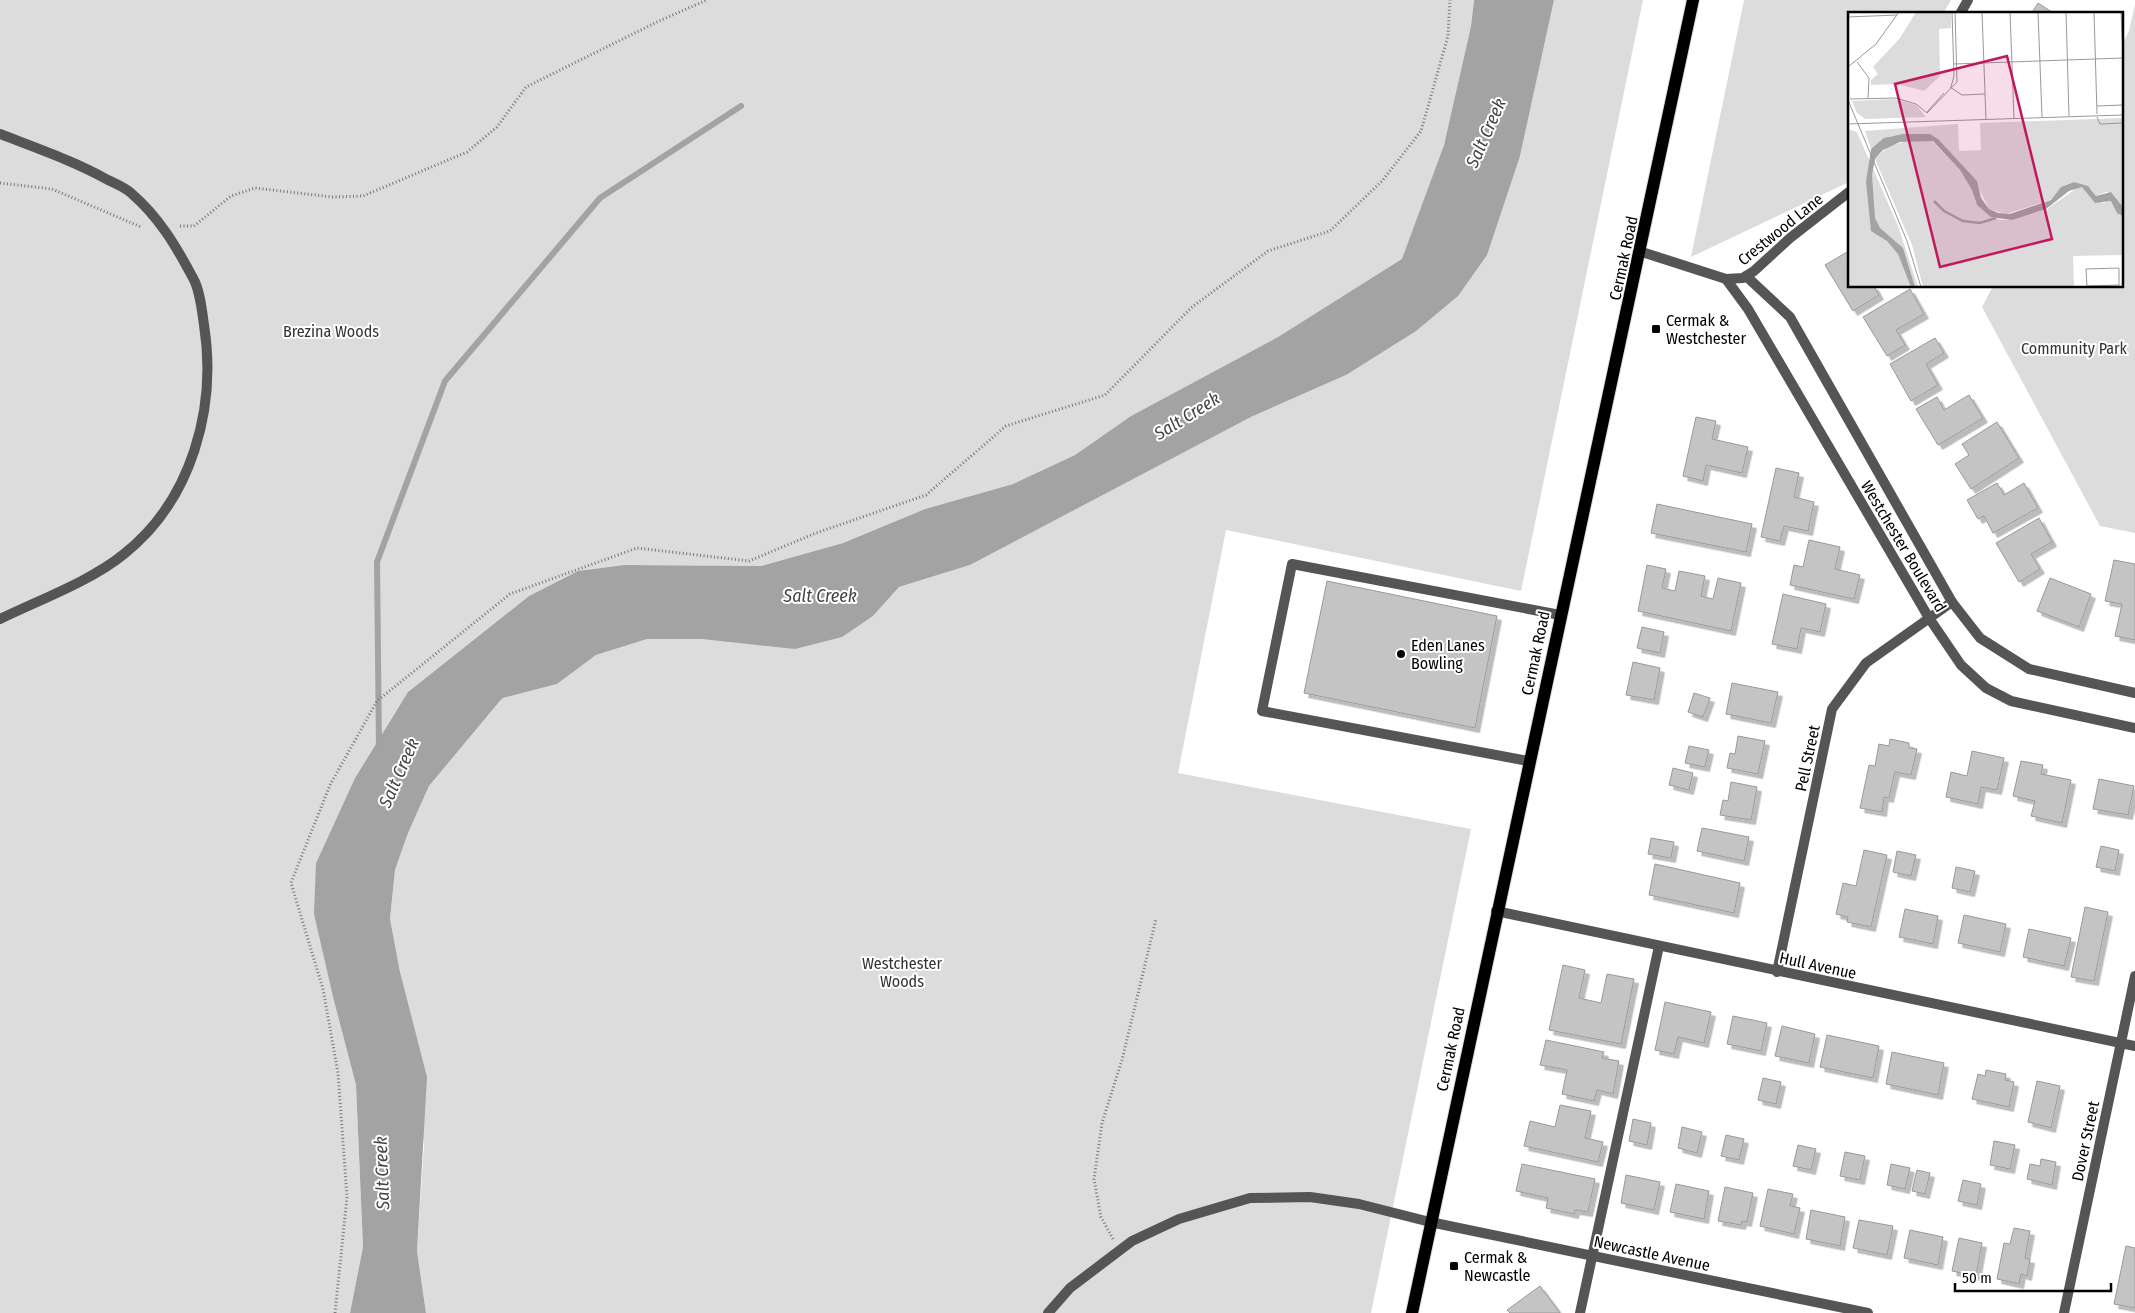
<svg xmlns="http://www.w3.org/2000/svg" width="2135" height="1313" viewBox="0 0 2135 1313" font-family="'Fira Sans Condensed',sans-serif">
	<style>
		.green { fill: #dcdcdc }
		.water { fill: #a3a3a3 }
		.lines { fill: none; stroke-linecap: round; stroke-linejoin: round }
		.stream { stroke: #a3a3a3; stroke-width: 6 }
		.building { fill: #c4c4c4; stroke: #999; filter: url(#shadow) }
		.primary-casing { stroke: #dbdbdb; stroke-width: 14 }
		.path { stroke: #777; stroke-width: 3; stroke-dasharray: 1 2.5; stroke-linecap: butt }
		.service { stroke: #555; stroke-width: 10 }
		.minor { stroke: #555; stroke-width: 10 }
		.tertiary { stroke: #555; stroke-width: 10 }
		.primary { stroke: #000; stroke-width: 12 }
		.poi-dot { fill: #000; stroke: #fff; stroke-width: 2 }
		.labels { text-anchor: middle; stroke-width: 4; stroke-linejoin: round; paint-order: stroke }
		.street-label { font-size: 16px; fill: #000; stroke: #fff }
		.poi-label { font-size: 16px; fill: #000; stroke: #fff; text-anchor: start }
		.park-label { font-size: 16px; fill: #333; stroke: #fff }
		.water-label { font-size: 18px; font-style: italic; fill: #444; stroke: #fff }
		.inset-river { fill: none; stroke: #a3a3a3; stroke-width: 2.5 }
		.inset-road { fill: none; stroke: #999; stroke-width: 1 }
		.view { fill: #c2185b; fill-opacity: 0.15; stroke: #c2185b; stroke-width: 2.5 }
		.inset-edge { fill: none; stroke: #000; stroke-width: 2.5 }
	</style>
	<defs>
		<filter id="shadow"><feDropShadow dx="4.5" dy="4.5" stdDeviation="0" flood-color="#0004"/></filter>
	</defs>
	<rect width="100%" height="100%" fill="#fff"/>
	<path class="green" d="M0 0H1474L1471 26 1444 145 1403 259 1278 337 1131 416 1075 455 1013 484 925 509 843 543 761 566 624 565 578 571 529 596 408 692 355 778 316 863 334 1001 356 1085 363 1247 350 1313H0Z
		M1554 0H1643L1521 591 1226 530 1178 773 1471 829 1371 1313H426L417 1251 424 1145 400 972 390 919 395 870 408 833 429 786 503 698 557 684 596 655 647 639H702L748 642 873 616 899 587 970 565 1251 417 1346 375 1520 156Z
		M1744 0H1951L1943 14H1849V182L1691 257Z
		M2135 4V533L2100 526 1982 307 1993 286H2121V47L2129 31Z"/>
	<path class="water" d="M1474 0H1554L1520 156 1487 255 1458 296 1416 331 1346 375 1251 417 970 565 899 587 873 616 842 637 795 649 702 639H647L596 655 557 684 503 698 500 701 429 786 408 833 395 870 390 919 400 972 427 1077 417 1251 426 1313H350L363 1247 356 1085 334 1001 314 914 316 863 355 778 408 692 529 596 578 571 624 565 761 566 843 543 925 509 1013 484 1075 455 1131 416 1278 337 1402 259 1444 145 1471 26Z"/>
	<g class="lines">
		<path class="stream" d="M379 749 377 562 445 381 600 198 741 106"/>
	</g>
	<path class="building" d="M2038 3 2055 14H2031Z
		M1849 251V286H1874L1879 295 1853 311 1825 265Z
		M1910 289 1924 314 1896 330 1905 345 1887 356 1863 317Z
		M1935 338 1944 353 1926 364 1938 385 1911 401 1890 364Z
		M1969 395 1983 418 1938 445 1916 409 1937 397 1944 410Z
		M1696 417 1716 421 1712 439 1748 447 1742 473 1706 465 1703 481 1683 476Z
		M1997 422 2019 458 1971 489 1955 464 1969 455 1962 444Z
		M1776 468 1799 473 1794 497 1814 502 1808 531 1784 526 1780 541 1761 537Z
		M1997 483 2004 495 2024 483 2038 508 1993 533 1984 516 1978 519 1967 500Z
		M1657 504 1752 524 1746 552 1651 533Z
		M2039 518 2052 542 2031 554 2040 569 2019 582 1996 543Z
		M1809 540 1840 547 1835 569 1860 575 1854 599 1790 585 1794 565 1803 567Z
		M2114 560 2135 564V640L2115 636 2122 604 2105 601Z
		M1647 565 1666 569 1662 588 1675 591 1679 571 1705 576 1701 596 1713 599 1718 578 1741 583 1731 631 1638 611Z
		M2050 578 2091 594 2079 627 2037 611Z
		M1327 581 1497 616 1475 728 1304 693Z
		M1783 594 1826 604 1820 632 1801 628 1797 649 1772 644Z
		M1642 627 1664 632 1660 653 1637 648Z
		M1633 662 1660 668 1654 700 1626 695Z
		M1732 683 1778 692 1771 723 1726 714Z
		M1694 693 1710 698 1703 717 1688 712Z
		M1738 736 1765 741 1758 774 1727 768 1730 753 1735 754Z
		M1890 739 1909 743V748L1917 749 1911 775 1895 772 1889 798 1884 797 1882 812 1860 808 1869 765 1875 766 1879 744 1889 746Z
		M1689 746 1709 750 1705 767 1685 763Z
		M1972 751 2004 758 1997 790 1981 787 1978 804 1946 797 1951 772 1967 776Z
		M2021 761 2043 765 2041 774 2071 780 2062 823 2031 816 2035 801 2013 796Z
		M1673 768 1693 773 1689 790 1669 785Z
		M2099 779 2134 786 2128 815 2093 809Z
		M1731 782 1757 787 1751 820 1720 815 1723 800 1728 801Z
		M1702 828 1749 837 1744 861 1697 851Z
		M1651 838 1674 842 1671 858 1648 854Z
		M2101 846 2119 850 2115 871 2096 867Z
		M1864 850 1887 855 1871 927 1847 922 1848 917 1836 914 1843 883 1856 886Z
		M1897 851 1916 855 1911 876 1893 872Z
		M1655 864 1740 883 1734 913 1649 895Z
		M1956 867 1975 871 1970 892 1952 888Z
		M2085 907 2108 912 2094 981 2071 977Z
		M1905 909 1938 916 1933 944 1899 937Z
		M1964 915 2006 924 2000 952 1958 943Z
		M2029 929 2071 938 2064 966 2023 957Z
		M1563 965 1585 970 1579 998 1601 1003 1607 974 1634 979 1621 1044 1549 1030Z
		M1665 1002 1711 1012 1704 1043 1678 1037 1674 1054 1655 1050Z
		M1733 1016 1767 1023 1761 1051 1727 1044Z
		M1782 1026 1815 1034 1809 1063 1775 1056Z
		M1827 1035 1879 1046 1873 1078 1820 1067Z
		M1546 1040 1604 1052 1602 1058 1619 1061 1613 1094 1597 1090 1594 1101 1562 1094 1567 1070 1540 1065Z
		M1892 1052 1944 1063 1938 1095 1886 1084Z
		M1986 1070 2006 1074 2005 1080 2014 1082 2009 1107 1972 1099 1978 1074 1985 1076Z
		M1763 1078 1781 1082 1776 1104 1758 1100Z
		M2037 1081 2060 1086 2051 1128 2028 1122Z
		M1560 1105 1591 1111 1585 1138 1603 1142 1598 1162 1524 1146 1530 1121 1555 1127Z
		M1633 1119 1651 1123 1647 1145 1629 1141Z
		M1682 1127 1702 1132 1697 1153 1678 1148Z
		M1726 1135 1744 1139 1739 1160 1721 1156Z
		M1994 1141 2015 1145 2010 1169 1990 1165Z
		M1798 1145 1816 1149 1811 1170 1793 1166Z
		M1845 1152 1865 1156 1860 1180 1840 1176Z
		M2041 1159 2056 1162 2052 1185 2027 1179 2030 1164 2040 1166Z
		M1522 1164 1595 1179 1588 1212 1575 1210 1574 1214 1546 1208 1548 1198 1516 1191Z
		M1891 1164 1910 1168 1905 1189 1887 1185Z
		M1917 1170 1930 1173 1925 1194 1912 1191Z
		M1626 1175 1660 1182 1654 1210 1621 1203Z
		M1963 1180 1981 1184 1977 1205 1958 1201Z
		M1676 1184 1709 1191 1704 1219 1670 1212Z
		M1725 1187 1753 1193 1747 1222 1742 1221 1741 1225 1718 1221Z
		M1768 1189 1793 1194 1790 1206 1800 1208 1794 1234 1760 1226Z
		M1811 1210 1845 1217 1840 1246 1806 1239Z
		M1859 1220 1893 1226 1887 1255 1853 1248Z
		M2014 1228 2030 1231 2025 1258 2030 1259 2027 1276 2021 1274 2019 1284 1997 1279 2004 1243 2010 1244Z
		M1910 1230 1943 1237 1938 1265 1904 1258Z
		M1959 1238 1982 1243 1976 1276 1952 1271Z
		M2126 1246 2135 1248V1308L2114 1304Z
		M1540 1286 1560 1313H1510L1507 1310Z"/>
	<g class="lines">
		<g class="primary-casing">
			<path id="primary" d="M1412 1313C1502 875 1603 438 1693 0"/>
		</g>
		<path class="path" d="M0 183 52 189 141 227
			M180 226H194L231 196 255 188 332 197 363 196 467 152 497 127 526 87 659 21 707 0
			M1113 1239 1101 1217 1094 1179 1102 1123 1122 1060 1156 919
			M335 1313 347 1197 338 1073 323 989 291 883 330 785 377 701 510 594 637 548 749 561 816 533 926 495 1006 426 1105 395 1192 307 1268 251 1330 231 1382 181 1421 131 1448 36 1450 0"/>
		<path class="service" d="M0 134C36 148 74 161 108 180 116 184 124 187 131 193 159 217 176 246 193 278 200 290 202 311 204 325 217 408 192 500 124 554 91 581 39 600 0 619
			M1528 761 1262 711 1292 564 1560 615
			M1048 1313 1070 1288 1132 1241 1179 1219 1250 1198 1310 1197 1359 1204 1430 1222
			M1580 1313 1659 946"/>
		<path class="minor" d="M1960 14 1968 0
			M1642 252 1726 279 1743 278 1754 271 1790 238 1849 192
			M1496 911 2135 1046
			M1777 972 1832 709 1866 663 1952 602
			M1430 1222 1868 1313
			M2064 1313 2135 976"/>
		<path class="tertiary" d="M1746 276 1790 317 1952 602 1980 638 2029 669 2135 693
			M1726 279 1748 309 1929 618 1961 665 1986 688 2011 701 2135 728"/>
		<use href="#primary" class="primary"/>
	</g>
	<g class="poi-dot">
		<rect x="1651" y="324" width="10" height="10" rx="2.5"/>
		<circle cx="1401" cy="654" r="5"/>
		<rect x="1449" y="1261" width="10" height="10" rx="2.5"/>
	</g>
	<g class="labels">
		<g class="street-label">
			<text transform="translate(1780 229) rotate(-39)" y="6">Crestwood Lane</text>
			<text transform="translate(1623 258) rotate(-78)" y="6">Cermak Road</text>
			<text transform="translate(1904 546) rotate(59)" y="6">Westchester Boulevard</text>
			<text transform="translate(1535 653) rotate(-78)" y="6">Cermak Road</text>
			<text transform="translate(1807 758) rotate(-78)" y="6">Pell Street</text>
			<text transform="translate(1818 965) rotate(12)" y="6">Hull Avenue</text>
			<text transform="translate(1450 1049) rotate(-78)" y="6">Cermak Road</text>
			<text transform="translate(2085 1141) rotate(-78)" y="6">Dover Street</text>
			<text transform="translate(1652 1253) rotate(12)" y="6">Newcastle Avenue</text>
		</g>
		<g class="poi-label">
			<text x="1666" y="326">Cermak &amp;<tspan x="1666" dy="18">Westchester</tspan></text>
			<text x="1411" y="651">Eden Lanes<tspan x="1411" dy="18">Bowling</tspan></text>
			<text x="1464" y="1263">Cermak &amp;<tspan x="1464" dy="18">Newcastle</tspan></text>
		</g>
		<g class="park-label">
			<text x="331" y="337">Brezina Woods</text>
			<text x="2074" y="354">Community Park</text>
			<text x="902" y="969">Westchester<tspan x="902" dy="18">Woods</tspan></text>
		</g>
		<g class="water-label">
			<text transform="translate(1486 133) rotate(-66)" y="6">Salt Creek</text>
			<text transform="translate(1187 416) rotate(-32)" y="6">Salt Creek</text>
			<text x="820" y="602">Salt Creek</text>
			<text transform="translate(399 773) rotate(-66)" y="6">Salt Creek</text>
			<text transform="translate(382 1173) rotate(-92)" y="6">Salt Creek</text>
		</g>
	</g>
	<g transform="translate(1848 12)">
		<rect width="275" height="275" fill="#fff"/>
		<path d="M68 0H103V16L91 17 92 64 76 79 50 72 23 73V68L30 62 25 55 52 26ZM47 87 68 93 78 105 17 107 9 101 4 89ZM275 106V195L264 181 258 180 248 184 243 177 226 170 213 175 205 187 158 202 141 197 126 167 86 124H43L23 137 17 119 110 112 111 139 133 138 132 111ZM0 117 9 120 50 214 70 275H0ZM63 128 84 129 112 158 124 178 129 193 151 208H164L199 197 229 176 234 175 255 191 263 189 275 204V243L225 244 226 275H75L64 233 27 147 41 134Z" fill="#dcdcdc"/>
		<path d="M55 122H82L90 127 129 169 133 186 141 197 150 201 162 202 203 188 213 175 226 170 240 174 248 184 263 180 275 195V204L269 201 263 189 247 191 234 175 221 179 198 197 164 208 143 205 129 193 124 178 112 158 85 129 52 130 35 138 27 147 24 163 27 206 32 216 55 236 67 275H63L50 242 39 229 23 219 18 170 23 137 36 126Z" fill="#a3a3a3"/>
		<path class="inset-river" d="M86 189 96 199 115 209 132 211 148 206"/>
		<path class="inset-road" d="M134 0 138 108M162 0 166 107M190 0 194 105M218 0 221 104M246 0 249 102M273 0 275 43M0 5 49 3M9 50 21 66 20 87M106 52 275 46M0 55 28 32 51 0M102 75 114 83 137 82M103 75 106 64 104 0M2 87 48 86 68 92 79 101M0 88 59 229 73 275M249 94 275 93M79 100 96 81M79 101 109 70 107 0M249 105 252 112 275 111M0 112 275 103M239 274 271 273M239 275 238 257 271 256V275"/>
		<path class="view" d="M159 44 204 227 92 255 47 72Z"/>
		<rect width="275" height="275" class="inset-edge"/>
	</g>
	<path d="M1955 1283v8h156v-8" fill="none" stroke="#000000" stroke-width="2.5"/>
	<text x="1962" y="1283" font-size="15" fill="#000000" stroke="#ffffff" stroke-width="4" paint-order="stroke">50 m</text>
</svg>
